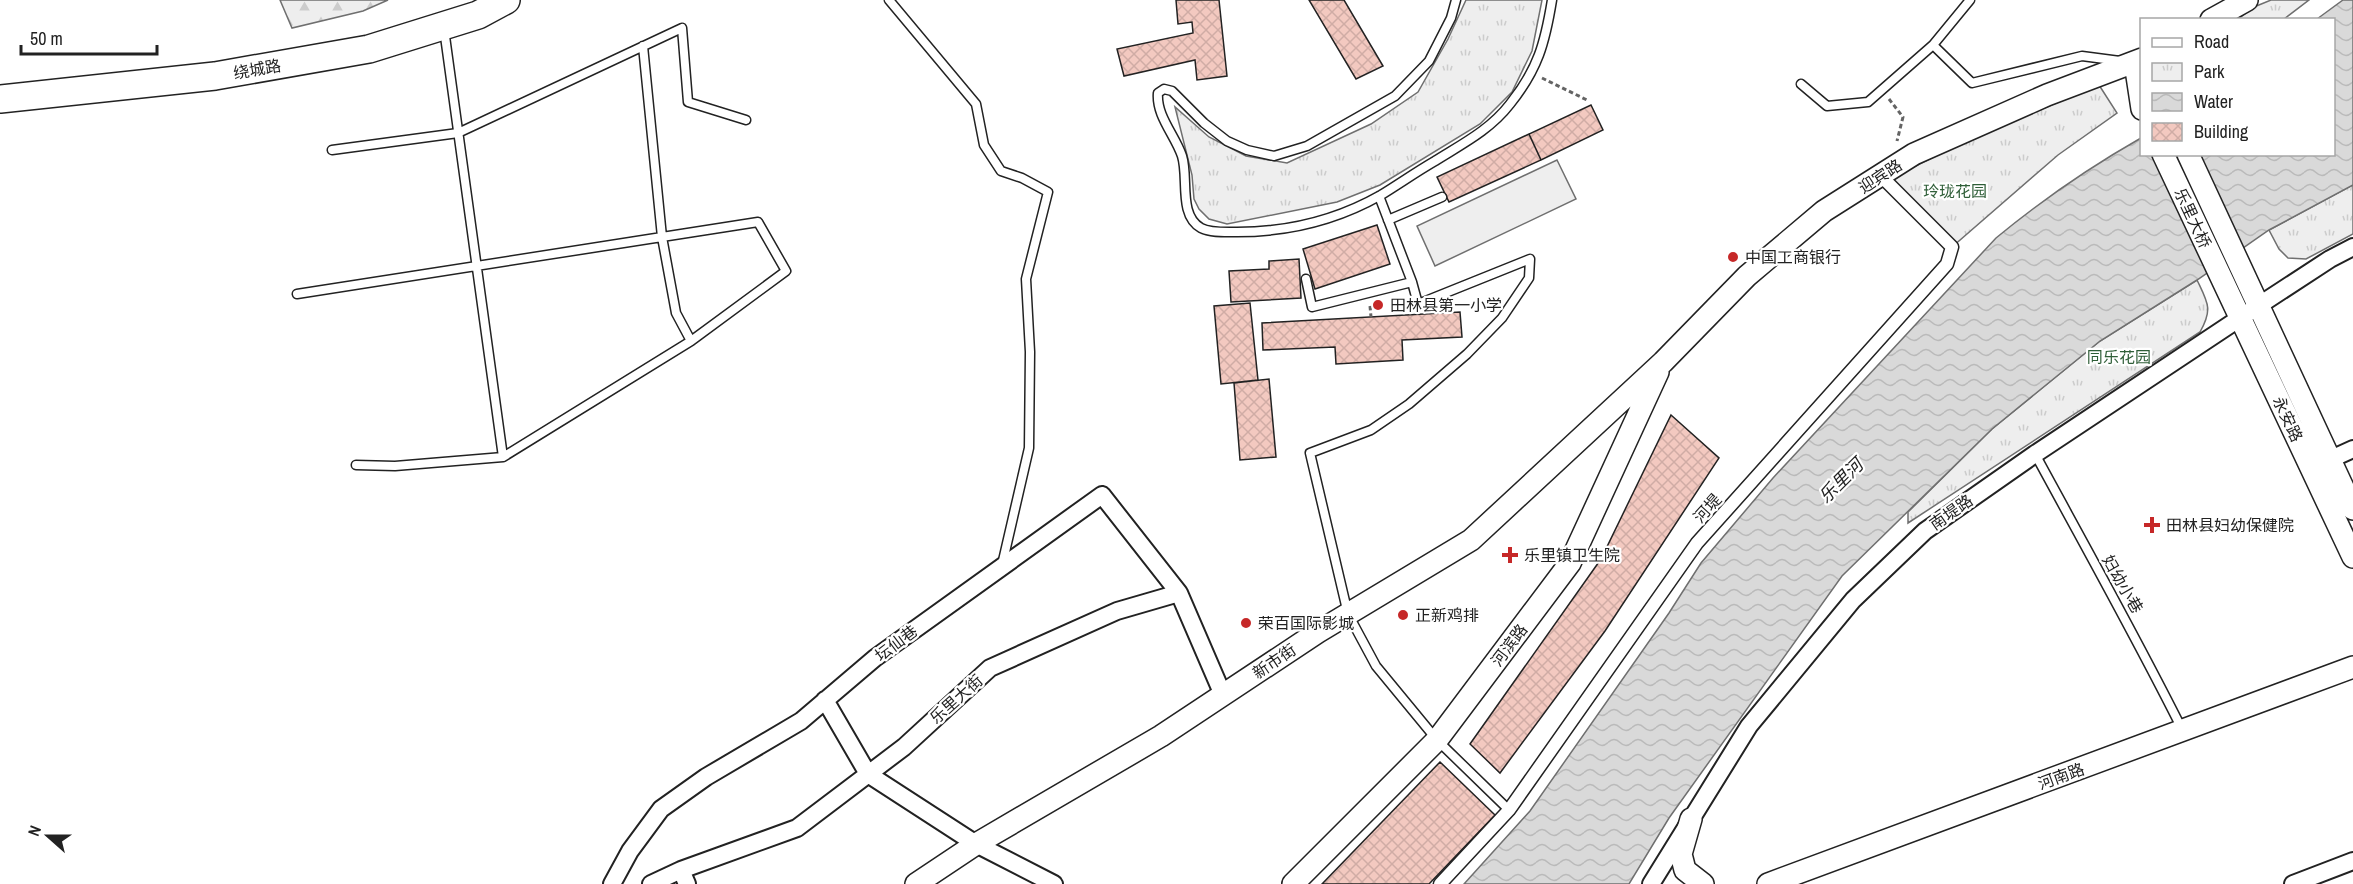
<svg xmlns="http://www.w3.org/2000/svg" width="2353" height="884" viewBox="0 0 2353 884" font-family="'Archivo Narrow','Noto Sans SC',sans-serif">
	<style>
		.grass { fill: #eee; stroke: #6f6f6f; stroke-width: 1.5 }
		.forest { fill: url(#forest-firs); stroke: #6f6f6f; stroke-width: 1.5 }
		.park { fill: url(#park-tufts); stroke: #6f6f6f; stroke-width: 1.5 }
		.water { fill: url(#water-waves); stroke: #6f6f6f; stroke-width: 1.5 }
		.building { fill: url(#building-cross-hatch); stroke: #222; stroke-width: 1.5 }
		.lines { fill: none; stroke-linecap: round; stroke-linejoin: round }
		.service-casing { stroke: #222; stroke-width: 11 }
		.pedestrian-casing { stroke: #222; stroke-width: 15 }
		.minor-casing { stroke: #222; stroke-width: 20 }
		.tertiary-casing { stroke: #222; stroke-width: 24 }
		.trunk-casing { stroke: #222; stroke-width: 30 }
		.path { stroke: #646464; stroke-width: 3; stroke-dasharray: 4.5 3; stroke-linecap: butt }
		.service { stroke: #fff; stroke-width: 8 }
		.pedestrian { stroke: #fff; stroke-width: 12 }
		.minor { stroke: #fff; stroke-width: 16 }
		.tertiary { stroke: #fff; stroke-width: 21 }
		.trunk { stroke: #fff; stroke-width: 27 }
		.poi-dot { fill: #c62828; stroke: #fff; stroke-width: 2 }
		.labels { text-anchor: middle; stroke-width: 4.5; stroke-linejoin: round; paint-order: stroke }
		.street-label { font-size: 16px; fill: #222; stroke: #fff }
		.park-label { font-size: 16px; fill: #2f5e38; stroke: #fff }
		.poi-label { font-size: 16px; fill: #222; stroke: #fff; text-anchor: start }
		.water-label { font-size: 18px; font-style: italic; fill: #222; stroke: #fff }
	</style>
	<defs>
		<pattern id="forest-firs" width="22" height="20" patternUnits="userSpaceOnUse" patternTransform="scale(1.5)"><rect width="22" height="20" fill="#eee"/><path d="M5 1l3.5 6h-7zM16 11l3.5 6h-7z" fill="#ccc"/></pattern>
		<pattern id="park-tufts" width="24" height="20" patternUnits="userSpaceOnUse" patternTransform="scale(1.5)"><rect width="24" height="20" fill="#eee"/><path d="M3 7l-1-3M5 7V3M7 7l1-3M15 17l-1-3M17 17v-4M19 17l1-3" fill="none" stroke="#ccc"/></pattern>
		<pattern id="water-waves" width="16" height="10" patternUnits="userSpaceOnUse" patternTransform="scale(1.5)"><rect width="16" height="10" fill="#d9d9d9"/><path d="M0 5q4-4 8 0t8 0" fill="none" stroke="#bababa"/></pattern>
		<pattern id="building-cross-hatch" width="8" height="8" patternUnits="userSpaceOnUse" patternTransform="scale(1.5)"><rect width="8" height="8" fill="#f3c9c0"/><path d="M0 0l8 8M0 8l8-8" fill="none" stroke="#d0aca5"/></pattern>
	</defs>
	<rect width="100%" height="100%" fill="#fff"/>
	<path class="grass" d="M1557 160 1576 199 1435 266 1417 226Z"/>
	<path class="forest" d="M280 0H388L363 11 292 28Z"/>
	<path class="park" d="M1466 0H1542L1532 51 1512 92 1480 124 1380 185 1337 202 1227 224 1209 219 1199 209 1194 199 1192 175 1175 107 1209 137 1246 156 1287 163 1371 124 1418 92 1448 39Z
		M2271 0H2309L2284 19 2237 20 2254 7Z
		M2099 85 2117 113 2058 155 1952 247 1886 181 1963 142Z
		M2353 185V234L2306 259 2288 258 2279 249 2269 230Z
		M2197 280C2208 303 2213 309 2200 332L1908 523V512L1992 429 2100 341Z"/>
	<path class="water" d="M2343 0H2353V185L2269 230 2197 280 2100 341 1992 429 1842 576 1669 818 1629 884H1464L1530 811 1669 613 1701 563 1773 478 1996 238C2042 200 2090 167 2141 138L2142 154H2334V20L2317 19Z"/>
	<path class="building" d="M1176 0H1219L1227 76 1197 80 1195 60 1124 76 1117 49 1193 33 1192 22 1178 24Z
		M1309 0H1344L1383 66 1356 79Z
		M1591 105 1603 130 1541 160 1529 134Z
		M1529 134 1541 160 1449 202 1437 177Z
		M1377 225 1390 264 1315 289 1303 249Z
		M1299 259 1301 298 1231 302 1229 271 1269 269V261Z
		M1250 303 1258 380 1221 384 1214 306Z
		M1460 312 1462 337 1402 340 1403 360 1336 364 1335 347 1263 350 1262 323Z
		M1269 379 1276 457 1240 460 1234 383Z
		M1671 415 1719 458 1605 631 1500 773 1470 744 1601 559Z
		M1440 762 1495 815 1429 884H1322Z"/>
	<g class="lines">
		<g class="service-casing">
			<path id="service" d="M889 0 976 104 984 145 1001 171 1022 178 1048 192 1026 279 1030 352 1029 448 1002 565
				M1456 0 1451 18 1429 61 1395 96 1307 146 1274 156 1247 150 1227 141 1204 123 1172 91 1164 89 1158 93C1156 116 1175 135 1182 156 1189 178 1178 215 1201 228 1210 233 1227 232 1237 232 1287 232 1337 220 1381 195 1399 184 1416 172 1435 161 1462 144 1490 130 1510 104 1538 69 1545 43 1552 0
				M444 29 503 457
				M1933 45 1972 83 2082 56 2120 61
				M643 46 662 237 676 313 691 341
				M1801 84 1827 106 1868 102 1933 45 1970 0
				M332 150 458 133 682 28 688 102 746 120
				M1379 196 1412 282
				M1388 220 1442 197
				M1306 279 1312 307 1412 282 1418 304 1530 259 1529 278 1502 318 1467 354 1409 404 1371 430 1310 453 1348 614 1376 666 1437 740 1509 810
				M297 294 758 222 786 271 691 341 503 457 395 466 356 465
				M2035 454C2085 546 2136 637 2183 731"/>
		</g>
		<g class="pedestrian-casing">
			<path id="pedestrian" d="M1440 884 1509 810 1697 543 1947 264 1952 247 1881 176"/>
		</g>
		<g class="minor-casing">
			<path id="minor" d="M2320 464 2353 449
				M825 700 868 774 976 844 1054 884
				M681 870 687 884
				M612 884 630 851 661 809 706 777 801 721 875 658 1102 495 1179 593
				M651 884 681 870 797 828 904 747 990 668 1117 611 1179 593 1223 695
				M1651 884 1749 726 1853 600 1925 531 2035 454 2258 306 2330 259 2353 247
				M2293 884 2353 861"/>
		</g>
		<g class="tertiary-casing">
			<path id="tertiary" d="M2211 20 2247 0
				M2135 63 2142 109
				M2163 154 2353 557
				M2188 154 2353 509
				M1691 819 1681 854 1685 870 1703 884
				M916 884 976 844 1161 736 1318 632 1471 540 1663 362 1747 276 1824 211 1914 154 2047 95 2142 59
				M1293 884 1437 740 1570 563 1658 372
				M1768 884 2353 667"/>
		</g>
		<g class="trunk-casing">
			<path id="trunk" d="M0 99 215 76 369 49 478 15 506 0"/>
		</g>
		<path class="path" d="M1542 78 1589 101
			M1889 99 1903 117 1897 141
			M1370 306 1371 317"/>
		<use href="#service" class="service"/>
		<use href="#pedestrian" class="pedestrian"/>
		<use href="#minor" class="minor"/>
		<use href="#tertiary" class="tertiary"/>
		<use href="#trunk" class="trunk"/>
	</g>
	<g class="poi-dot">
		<circle cx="1733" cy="257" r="6"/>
		<circle cx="1378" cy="305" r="6"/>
		<path d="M2149 516h6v6h6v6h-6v6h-6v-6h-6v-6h6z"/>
		<path d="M1507 546h6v6h6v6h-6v6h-6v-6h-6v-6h6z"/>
		<circle cx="1403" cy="615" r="6"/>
		<circle cx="1246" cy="623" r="6"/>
	</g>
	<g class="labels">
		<g class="street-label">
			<text transform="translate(257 69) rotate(-10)" y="6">绕城路</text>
			<text transform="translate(1880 176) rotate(-33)" y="6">迎宾路</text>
			<text transform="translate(2193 218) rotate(65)" y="6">乐里大桥</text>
			<text transform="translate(2288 419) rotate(65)" y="6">永安路</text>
			<text transform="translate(1707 508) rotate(-48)" y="6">河堤</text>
			<text transform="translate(1951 512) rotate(-35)" y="6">南堤路</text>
			<text transform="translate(2123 584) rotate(60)" y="6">妇幼小巷</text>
			<text transform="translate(896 643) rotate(-37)" y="6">坛仙巷</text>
			<text transform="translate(1509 645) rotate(-53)" y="6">河滨路</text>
			<text transform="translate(1274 661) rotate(-34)" y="6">新市街</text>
			<text transform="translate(956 699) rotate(-42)" y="6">乐里大街</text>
			<text transform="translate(2061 776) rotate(-20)" y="6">河南路</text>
		</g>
		<g class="park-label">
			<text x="1955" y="197">玲珑花园</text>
			<text x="2119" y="363">同乐花园</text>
		</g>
		<g class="poi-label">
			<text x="1745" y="263">中国工商银行</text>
			<text x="1390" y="311">田林县第一小学</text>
			<text x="2166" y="531">田林县妇幼保健院</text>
			<text x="1524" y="561">乐里镇卫生院</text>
			<text x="1415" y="621">正新鸡排</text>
			<text x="1258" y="629">荣百国际影城</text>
		</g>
		<g class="water-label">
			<text transform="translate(1841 481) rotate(-45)" y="6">乐里河</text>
		</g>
	</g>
	<rect x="2140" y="18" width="195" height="138" fill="#ffffff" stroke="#a7a7a7" stroke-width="1.5"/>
	<rect x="2152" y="38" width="30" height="9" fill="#ffffff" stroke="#a7a7a7" stroke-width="1.5"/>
	<text x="2194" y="48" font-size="18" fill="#222222">Road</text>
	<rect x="2152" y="63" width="30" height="18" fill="url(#park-tufts)" stroke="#a7a7a7" stroke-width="1.5"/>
	<text x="2194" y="78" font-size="18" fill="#222222">Park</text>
	<rect x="2152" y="93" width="30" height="18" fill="url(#water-waves)" stroke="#a7a7a7" stroke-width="1.5"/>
	<text x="2194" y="108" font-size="18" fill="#222222">Water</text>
	<rect x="2152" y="123" width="30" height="18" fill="url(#building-cross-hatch)" stroke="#a7a7a7" stroke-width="1.5"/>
	<text x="2194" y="138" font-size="18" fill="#222222">Building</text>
	<g transform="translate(48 836) rotate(291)" stroke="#ffffff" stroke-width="4.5" paint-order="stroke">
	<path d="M0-4.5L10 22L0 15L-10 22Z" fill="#222222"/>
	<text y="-9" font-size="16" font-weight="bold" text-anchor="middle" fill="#222222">N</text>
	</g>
	<path d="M21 45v9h136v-9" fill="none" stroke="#222222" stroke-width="3"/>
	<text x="30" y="45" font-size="18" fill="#222222" stroke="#ffffff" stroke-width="4.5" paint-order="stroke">50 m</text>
</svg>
